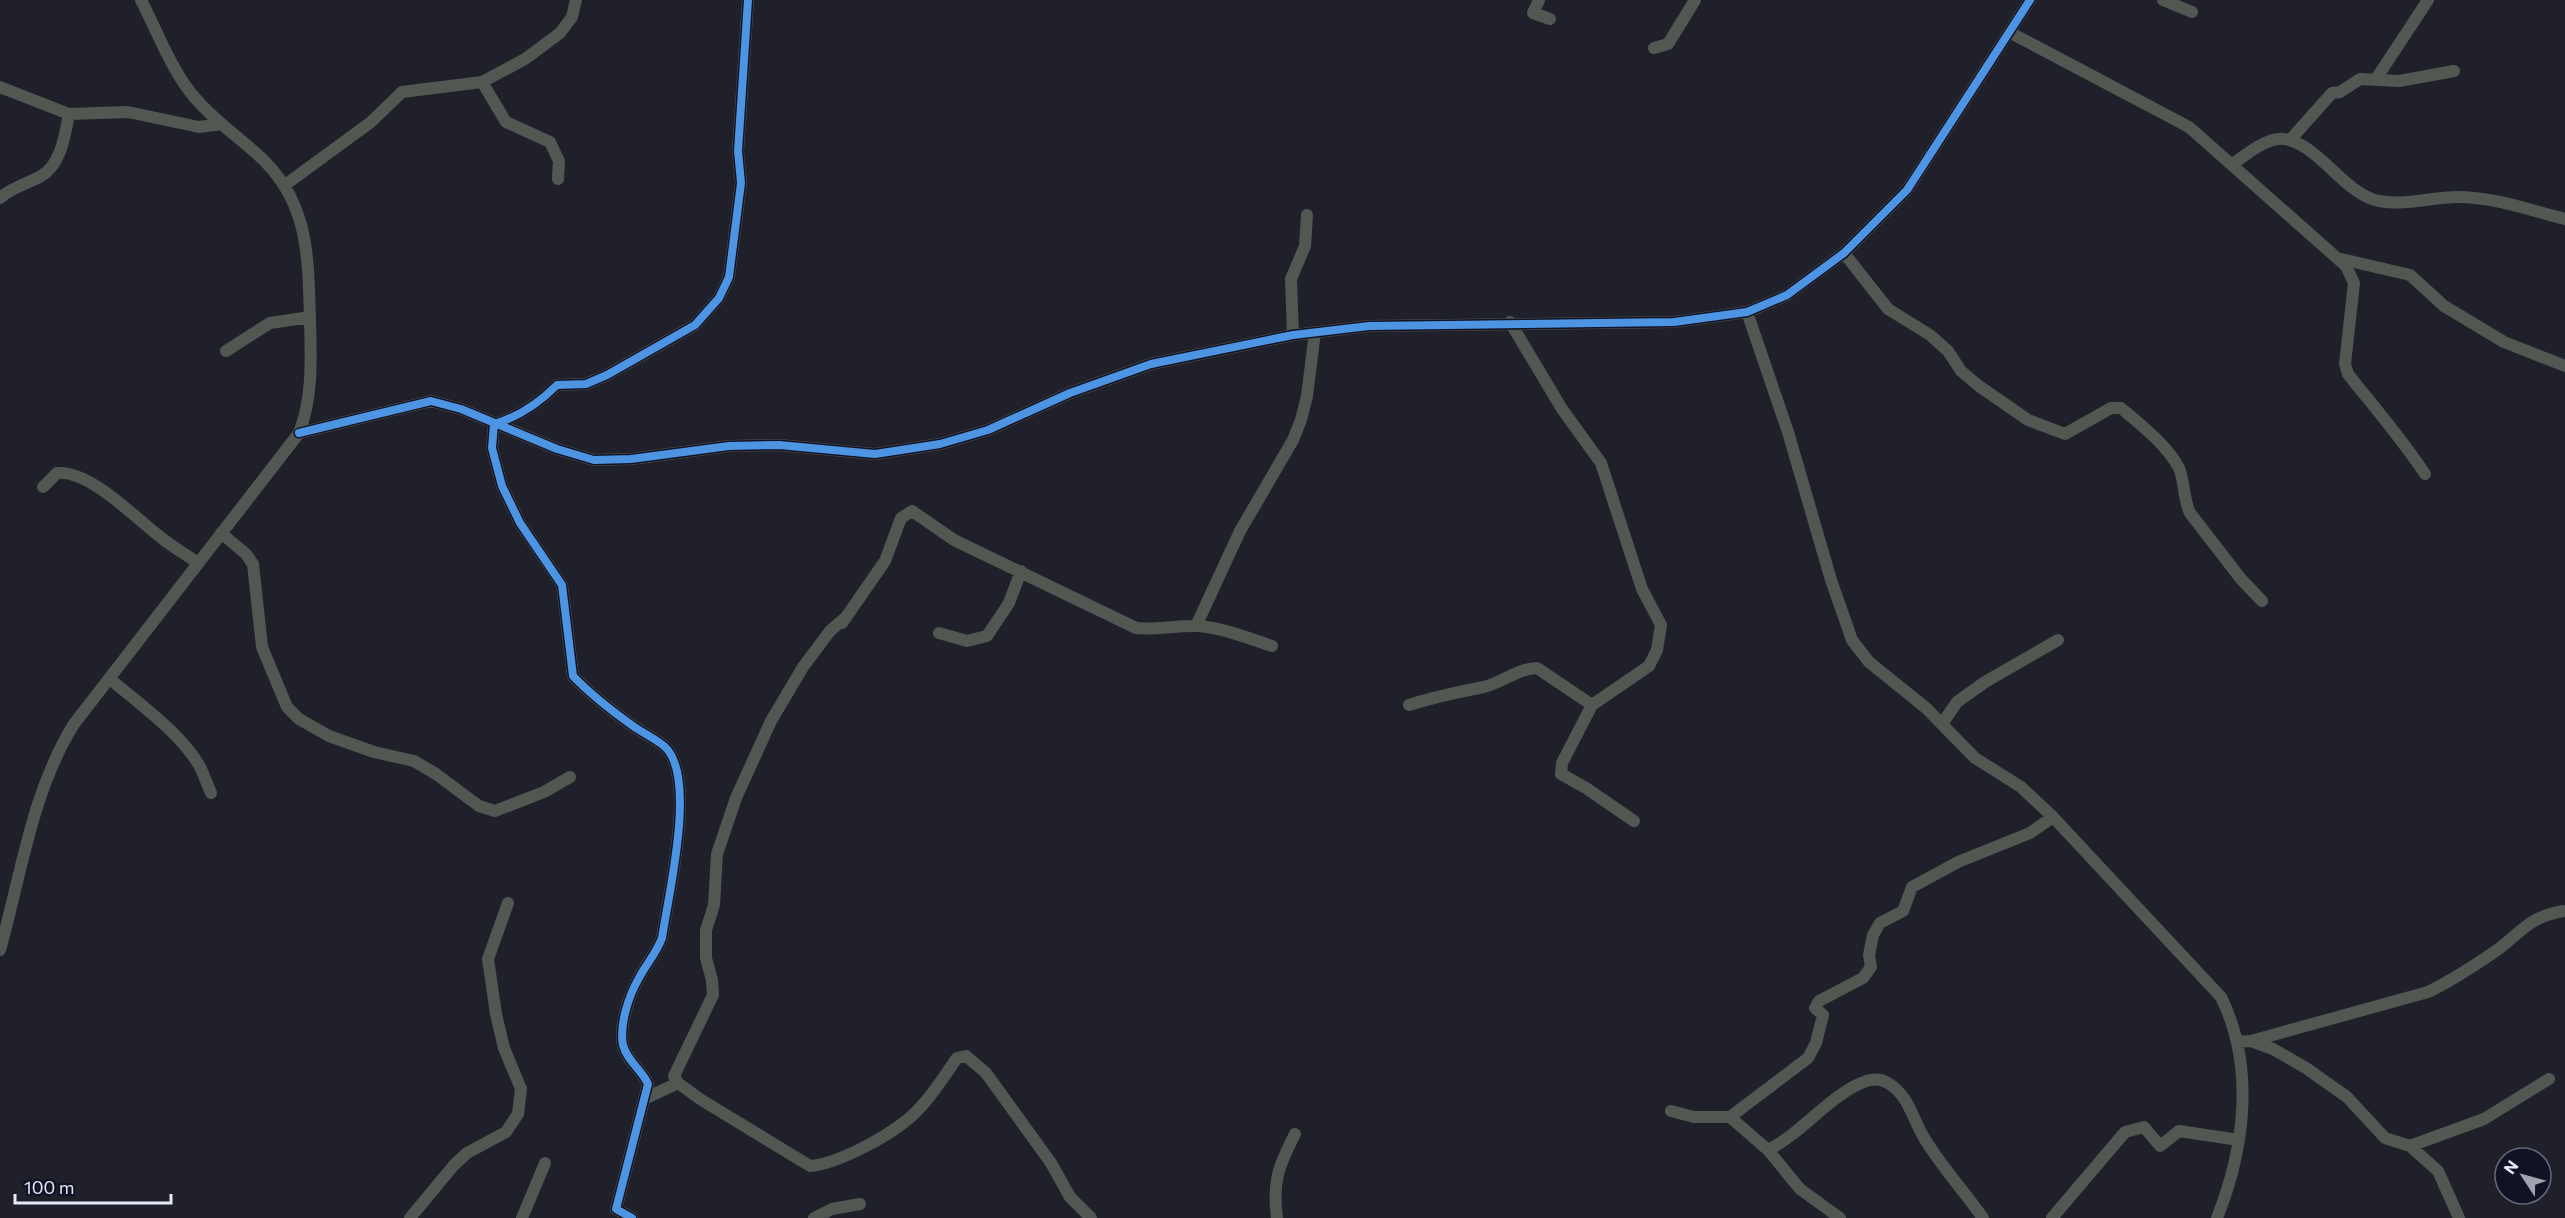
<svg xmlns="http://www.w3.org/2000/svg" width="2565" height="1218" viewBox="0 0 2565 1218" font-family="Commissioner,sans-serif">
	<style>
		.lines { fill: none; stroke-linecap: round; stroke-linejoin: round }
		.minor { stroke: #525752; stroke-width: 12 }
		.cycleway-casing { stroke: #121225; stroke-width: 11 }
		.cycleway { stroke: #4d94e3; stroke-width: 8 }
	</style>
	<rect width="100%" height="100%" fill="#20202a"/>
	<g class="lines">
		<path class="minor" d="M1539 0 1533 13 1550 19
			M2163 0 2192 12
			M2009 32 2189 127 2346 266 2354 283 2345 364 2348 374C2374 407 2402 439 2425 474
			M1654 48 1668 44 1695 0
			M2376 79 2428 0
			M482 82 506 122 550 142 559 161 558 179
			M0 87 69 114 128 112 199 127 222 124
			M2290 140 2332 93 2340 92 2360 79 2399 81 2454 71
			M2232 165C2245 155 2267 137 2284 139 2318 143 2345 195 2379 201 2405 206 2432 197 2457 197 2494 197 2529 210 2565 219
			M285 185 371 122 402 92 482 82 525 59 560 33 572 17 576 0
			M0 198C12 187 27 184 41 176 61 165 65 135 69 114
			M1844 253 1888 309 1930 335 1948 351 1961 371 1979 386 2028 420 2065 434 2111 408H2121C2140 424 2167 445 2179 468 2185 482 2183 499 2190 513L2241 579 2262 601
			M2337 258 2410 275 2444 306 2504 342 2565 366
			M1747 312 1788 432 1831 580 1852 640 1869 662 1926 708 1975 758 2021 787 2053 817 2221 997C2255 1066 2245 1148 2217 1218
			M1510 322 1562 409 1601 463 1642 589 1661 625 1657 650 1649 666 1592 705 1562 763 1561 774 1586 788 1634 821
			M1293 335 1291 279 1305 246 1307 215
			M226 351 270 323 310 317
			M299 433 431 401 461 409 557 449 594 460 631 459 729 446 779 445 875 454 940 444 988 430 1070 393 1151 364 1293 335 1369 326 1674 322 1747 312 1787 295 1844 253 1907 190 2030 0
			M43 487 57 473C91 470 137 520 163 539 174 548 187 555 198 563
			M221 533 246 554 253 564 262 647 287 707 299 719 329 736 374 752 414 761 436 774 479 806 495 811 544 792 570 777
			M846 617 830 631 803 667 771 721 736 798 717 854 714 905 706 930V958L712 980 713 995 674 1076 678 1083 700 1099 810 1166C837 1164 885 1138 907 1120 927 1104 942 1079 957 1058L966 1056 986 1073 1051 1163 1070 1197 1091 1218
			M842 623 885 561 901 518 912 511 954 540 1136 628C1157 630 1178 625 1198 626 1223 628 1248 638 1272 646
			M1196 626 1240 531 1293 440 1301 420 1307 396 1315 332
			M939 633 967 641 987 636 1009 603 1021 571
			M110 679C138 703 182 734 200 767 204 775 207 784 211 793
			M1409 705C1434 697 1458 692 1484 687 1503 682 1517 669 1537 668L1592 705
			M1942 724 1957 702 1985 682 2058 640
			M0 950C21 875 32 791 74 724L299 433C313 397 311 360 310 321 308 257 310 201 257 154 237 136 214 120 196 99 172 72 158 33 141 0
			M2251 1041 2273 1049 2306 1068 2347 1097 2385 1138 2410 1146 2484 1119 2549 1079
			M2238 1042 2251 1041 2428 992C2453 980 2477 964 2500 948 2524 929 2530 917 2563 911
			M646 1098 678 1083
			M1671 1111 1694 1117H1730L1808 1058 1816 1043 1823 1015 1815 1008 1819 1001 1863 978 1871 967 1869 955 1873 935 1880 923 1903 911 1912 887 1958 862 2030 833 2053 817
			M1730 1117 1768 1150 1800 1189 1840 1218
			M2410 1146 2438 1171 2459 1218
			M1768 1150C1800 1134 1822 1104 1853 1087 1864 1081 1876 1076 1888 1083 1909 1096 1912 1117 1923 1136 1940 1165 1964 1191 1983 1218
			M410 1218 454 1165 467 1153 506 1132 518 1114 521 1089 504 1048 496 1014 488 959 508 903
			M522 1218 545 1163
			M632 1218 616 1209 648 1084C642 1070 627 1061 623 1045 619 1025 629 995 639 978 646 964 656 954 662 938 668 896 698 775 664 746 654 738 643 733 633 726 612 711 591 695 573 676L562 585 520 523 502 486 492 448 494 424C519 417 539 403 557 385L586 384 607 375 695 325 719 298 729 277 741 183 738 151 748 0
			M814 1218 832 1209 860 1204
			M1277 1218C1272 1182 1279 1165 1295 1134
			M2052 1218 2125 1132 2144 1127 2160 1146 2179 1131 2239 1140"/>
		<g class="cycleway-casing">
			<path id="cycleway" d="M299 433 431 401 461 409 557 449 594 460 631 459 729 446 779 445 875 454 940 444 988 430 1070 393 1151 364 1293 335 1369 326 1674 322 1747 312 1787 295 1844 253 1907 190 2030 0
				M632 1218 616 1209 648 1084C642 1070 627 1061 623 1045 619 1025 629 995 639 978 646 964 656 954 662 938 668 896 698 775 664 746 654 738 643 733 633 726 612 711 591 695 573 676L562 585 520 523 502 486 492 448 494 424C519 417 539 403 557 385L586 384 607 375 695 325 719 298 729 277 741 183 738 151 748 0"/>
		</g>
		<use href="#cycleway" class="cycleway"/>
	</g>
	<g transform="translate(2523 1176) rotate(306)"><circle r="28" fill="#121225" stroke="#676879" stroke-width="1.5"/>
	<path d="M0-4.5L10 22L0 15L-10 22Z" fill="#a1a2af"/>
	<text y="-9" font-size="16" font-weight="bold" text-anchor="middle" fill="#e7e8f6">N</text>
	</g>
	<path d="M15 1194v9h156v-9" fill="none" stroke="#e7e8f6" stroke-width="3"/>
	<text x="24" y="1194" font-size="18" fill="#e7e8f6" stroke="#121225" stroke-width="4.5" paint-order="stroke">100 m</text>
</svg>
